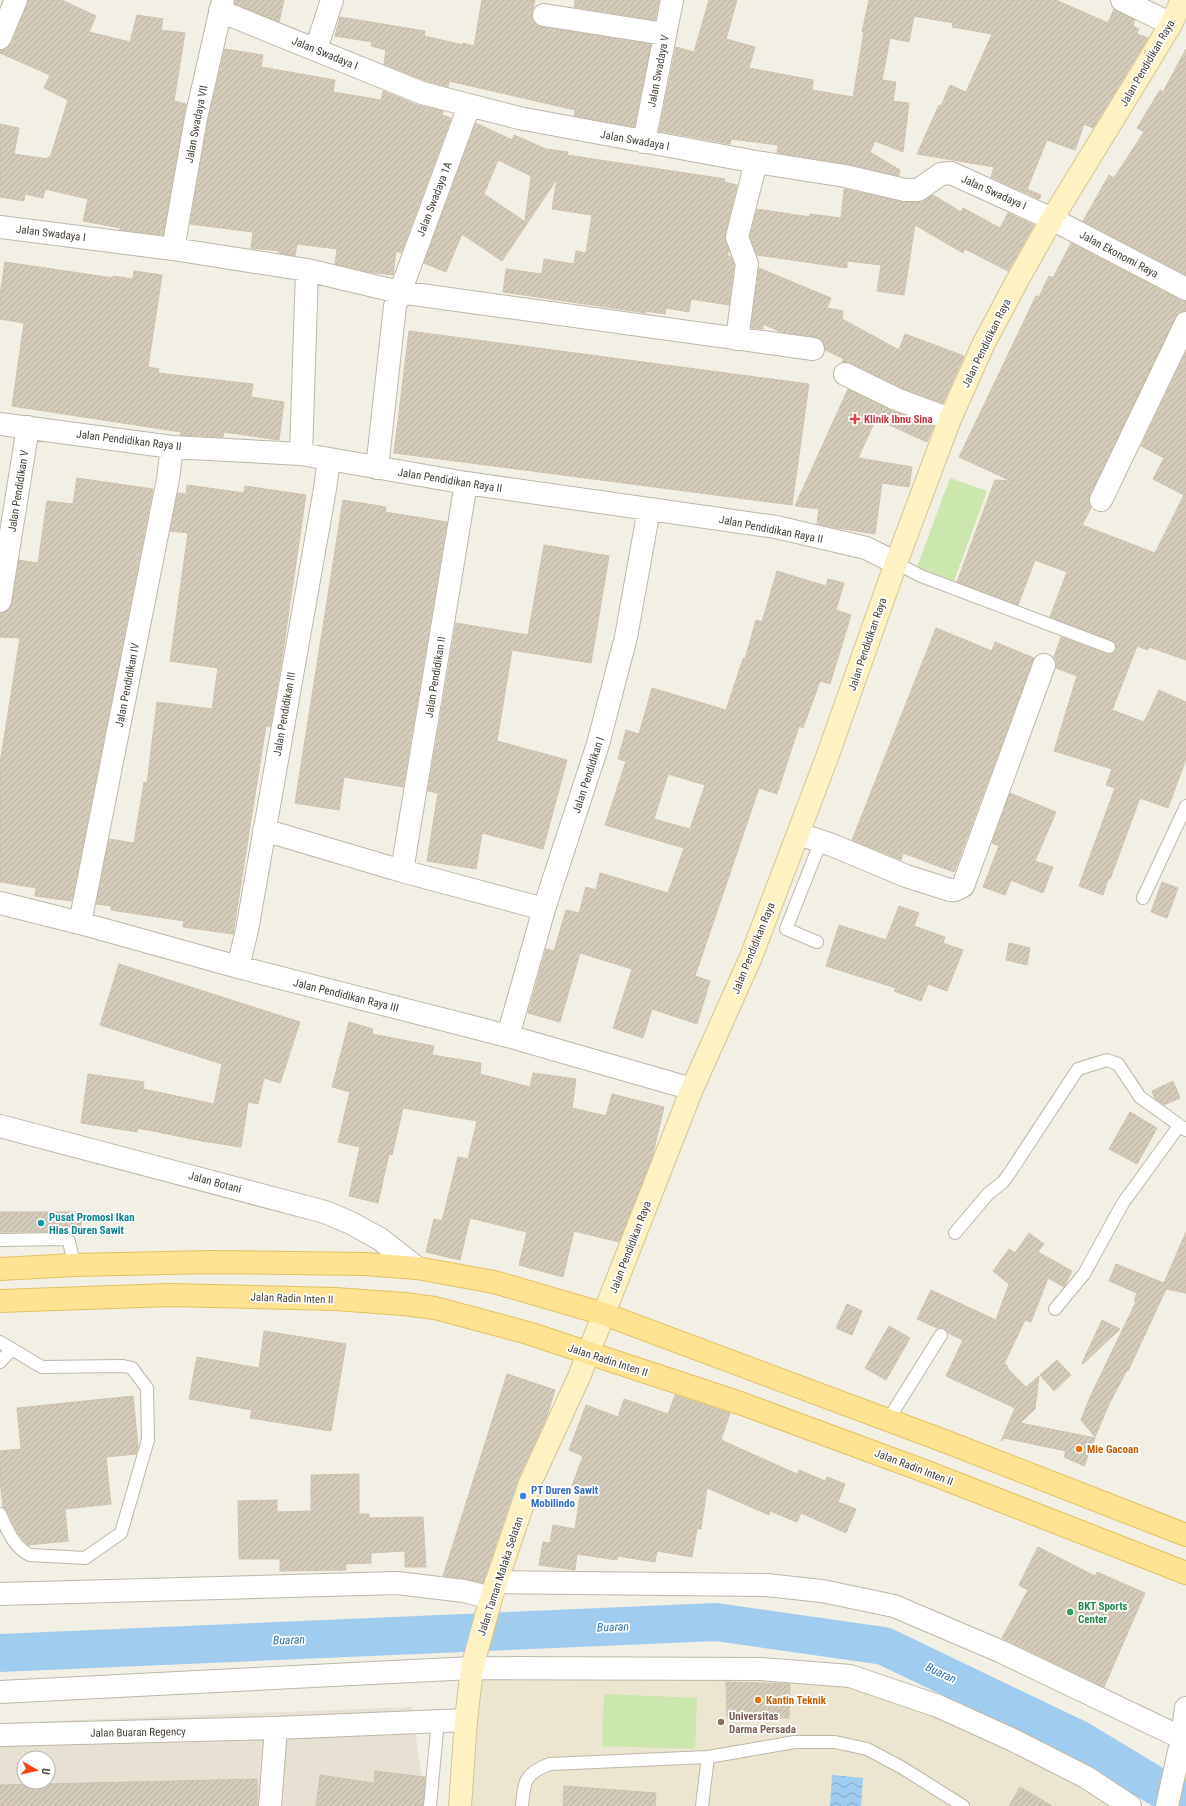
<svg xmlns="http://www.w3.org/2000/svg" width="1186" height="1806" viewBox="0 0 1186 1806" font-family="'Roboto Condensed',sans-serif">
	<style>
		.residential { fill: #e6e1d3; fill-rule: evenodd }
		.education { fill: #ece5cf }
		.grass { fill: #cbe7ad }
		.water { fill: url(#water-waves) }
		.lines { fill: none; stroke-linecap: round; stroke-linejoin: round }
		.river { stroke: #a0ccf0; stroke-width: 38 }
		.building { fill: url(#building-hatch); stroke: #cfc3ae; fill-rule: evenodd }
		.lane-casing { stroke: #beb7a8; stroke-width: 14 }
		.street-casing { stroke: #beb7a8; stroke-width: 24 }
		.secondary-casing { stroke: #d3c494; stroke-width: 24 }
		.primary-casing { stroke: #e3c162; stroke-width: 24 }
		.lane { stroke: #fff; stroke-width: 12 }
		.street { stroke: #fff; stroke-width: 22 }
		.secondary { stroke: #fef2c3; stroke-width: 22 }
		.primary { stroke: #fee492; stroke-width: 22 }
		.health-dot { fill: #e0444e; stroke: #fff; stroke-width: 1.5 }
		.culture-dot { fill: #0f9aa8; stroke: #fff; stroke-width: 1.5 }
		.food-dot { fill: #e8710a; stroke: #fff; stroke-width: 1.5 }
		.shop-dot { fill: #3f7fe0; stroke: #fff; stroke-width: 1.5 }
		.leisure-dot { fill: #2e9e5b; stroke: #fff; stroke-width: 1.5 }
		.education-dot { fill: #8d6e63; stroke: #fff; stroke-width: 1.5 }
		.labels { text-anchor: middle; stroke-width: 3.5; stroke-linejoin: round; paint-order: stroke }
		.street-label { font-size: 11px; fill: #453f35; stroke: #fff }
		.health-label { font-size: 11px; font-weight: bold; fill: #be3a42; stroke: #fff; text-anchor: start }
		.culture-label { font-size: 11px; font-weight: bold; fill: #0d838f; stroke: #fff; text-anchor: start }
		.food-label { font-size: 11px; font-weight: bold; fill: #c56008; stroke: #fff; text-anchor: start }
		.shop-label { font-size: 11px; font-weight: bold; fill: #366cbe; stroke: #fff; text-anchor: start }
		.leisure-label { font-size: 11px; font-weight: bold; fill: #27864d; stroke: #fff; text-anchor: start }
		.education-label { font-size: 11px; font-weight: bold; fill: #785e54; stroke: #fff; text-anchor: start }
		.water-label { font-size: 12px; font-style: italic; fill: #2e74b0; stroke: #fff }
	</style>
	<defs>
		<pattern id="water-waves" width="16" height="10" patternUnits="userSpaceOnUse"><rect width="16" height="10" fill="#a0ccf0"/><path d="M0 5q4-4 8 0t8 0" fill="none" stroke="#84a7c3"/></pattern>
		<pattern id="building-hatch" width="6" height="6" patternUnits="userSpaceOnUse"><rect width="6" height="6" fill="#d4cbba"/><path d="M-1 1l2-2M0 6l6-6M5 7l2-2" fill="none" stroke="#b7afa0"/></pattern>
	</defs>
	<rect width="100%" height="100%" fill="#f2efe5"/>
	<path class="residential" d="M412 1707 421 1772 422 1806H0V1723ZM24 1758H48V1782H24Z"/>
	<path class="education" d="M472 1668 850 1676 1130 1806H461Z"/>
	<path class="grass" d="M950 478 987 491 954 581 917 567Z
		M604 1694 697 1698 695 1749 602 1746Z
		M1186 1708V1806H1167Z"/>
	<path class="water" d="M832 1775 863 1778 861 1806H830Z"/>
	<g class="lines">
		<path class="river" d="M0 1653 716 1622 884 1646 1080 1740 1186 1804"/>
	</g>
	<path class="building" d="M28 0H62L96 16 89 32 130 42 137 15 163 19 161 30 185 33 174 101 186 104 163 235 120 230V228L83 221 88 199 45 189 43 198 25 194 24 201 0 197V124L19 128 14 154 48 159V157L50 158 68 100 44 88 50 75 0 53V50L7 48 12 43Z
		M235 0H284L279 22 235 4Z
		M482 0H535L532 13V19L536 24 542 27 651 44 634 127 574 116 575 110 449 81 448 87 426 81 384 64 386 50 371 46 372 42 335 36 340 17 425 31 424 36 463 45V43L474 46Z
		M575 0H659L655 20 574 7Z
		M709 0H737L726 39 755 47 749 68 813 80 812 90 853 97 864 32H862L869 0H1056L1108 23 1114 9 1135 20 1133 26 1139 29 1137 34 1148 38 1093 128 1084 124 1075 150 1047 140 1027 189 1041 195 1039 199 991 177 994 167 917 154 939 105 941 106 950 85 966 92 992 34 952 27 953 23 914 16 909 42 890 38 882 80 896 82 893 101 909 103 903 152 875 141 870 152 900 170 899 176 847 164 777 153 778 145 731 139 730 144 659 131 676 47 694 52Z
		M225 49 263 55 261 67 335 80 333 92 381 100 383 91 417 105 443 111 442 115 451 118 401 253 396 251 393 275 369 272 335 264 337 249 297 244 295 256 278 253 279 251 251 248 253 232 190 224 208 120Z
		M1186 49V275L1083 221 1109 175 1114 178 1144 132 1137 128 1160 90 1163 92Z
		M476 123 512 140 514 135 546 149 568 152 567 155 725 179 724 182 737 185 725 234 729 251 727 255 731 257 734 265 729 305 691 299 689 312 666 308 665 314 646 311V313L503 292 506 269 542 274 544 259 574 264 576 251 586 253 592 215 552 209 557 179 502 261 462 234 446 272 424 263ZM498 160 531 176 524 228V221L484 194Z
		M844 189 905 202H918L933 195 961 212 963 208 1000 228 1008 213 1034 225 1008 271 965 249 963 253 915 225 904 295 877 291 881 265 847 261V268L757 255 750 236 757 209 810 217V214L841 218Z
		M1071 243 1180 300 1186 301V311L1179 312 1175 318 1090 495 1089 501 1091 508 1082 525 1155 553 1184 495 1153 479 1164 458 1141 446 1186 352V660L1149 647 1148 650 1137 646 1112 710 1144 722 1159 690 1186 702V759L1168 808 1140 798 1110 879H1108L1103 895 1079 886 1115 788 1106 785 1112 769 1054 751 1077 676 1056 668V662L1054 657 1061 637 1107 654 1114 653 1116 649 1115 643 1050 617 1067 572 1035 560 1018 605 957 582 995 480 1011 481 959 457 1036 296 1039 297 1049 276 1053 278Z
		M5 262 113 278V276L133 279 134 271 162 275 148 367 159 369 158 373 253 384 251 397 284 402 279 440 224 432 223 437 180 435 181 432 12 406 24 323 0 319V295Z
		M759 268 831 298 827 308 843 311 842 319 899 350 905 334 964 356 943 403 901 388 850 363 842 362 844 359 825 350 824 344 821 339 815 337 781 332 763 324V329L751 328Z
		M409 331 809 384 792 505 394 453Z
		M848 389 891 410 934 426 927 442 876 419 858 458 912 467 909 487 882 483 875 534 837 528 817 524 819 509 795 506Z
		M77 478 153 489 72 901 35 896 36 888 0 882V763L20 638 0 637V613L9 609 12 603 19 560 38 563 47 501 73 504Z
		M187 485 244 493 245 486 306 495 282 658 270 727 266 726 233 934 183 927 184 921 111 910V906L96 904 109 839 134 843 144 782 147 783 157 702 212 709 218 668 170 661 188 533 170 531 178 493 186 494Z
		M343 500 386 507 385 512 447 522 403 787 344 777 339 810 295 803Z
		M544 545 609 556 591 663 512 650 497 741 567 760 543 849 482 833 476 869 427 861 438 793 428 791 456 623 528 635Z
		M777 571 826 586 828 579 844 583 836 610 851 615 830 684 820 681 803 728 799 726 777 794 759 788 695 976 710 981 697 1024 652 1009 643 1038 613 1028 632 969 580 953 560 1022 528 1013 546 949 554 951 566 910 579 913 586 887 596 890 600 873 668 893 684 848 605 825 626 761 618 759 626 730 639 734 652 688 726 710 743 659H745L756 620 762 622ZM668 774 705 785 690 829 654 819Z
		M936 628 992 651 995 642 1034 658 954 872 903 853 901 860 852 840Z
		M1010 793 1056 812 1035 861 1053 867 1043 893 1011 880 1005 895 983 887 999 846 992 843Z
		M1162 882 1178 888 1167 918 1151 912Z
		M899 906 919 913 914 926 945 937 943 943 963 950 947 991 928 984 921 1001 894 991 896 988 826 966 839 925 886 940Z
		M1009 943 1030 948 1027 965 1006 960Z
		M119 964 300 1022 280 1083 264 1078 258 1104 248 1102 241 1147 202 1141 138 1128 137 1132 81 1123 88 1074 144 1082 143 1089 214 1104 222 1064 100 1025Z
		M349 1022 373 1029 372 1034 434 1046 432 1055 481 1063 480 1074 530 1087 533 1073 576 1079 572 1108 606 1116 612 1094 664 1107 652 1158 619 1242 574 1231 563 1277 519 1265 527 1232 470 1218 460 1260 426 1252 434 1219 442 1221 458 1157 468 1159 477 1121 403 1108 392 1155 389 1154 378 1203 349 1196 360 1147 338 1142 350 1092 332 1087Z
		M1173 1081 1180 1098 1164 1105 1155 1099 1152 1091Z
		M1130 1112 1157 1128 1137 1164 1109 1149Z
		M0 1212H81V1234H72L64 1232H0Z
		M1186 1232V1293L1166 1289 1128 1371 1127 1370 1109 1404 1095 1437 1081 1420 1090 1397 1136 1302 1134 1300 1137 1293 1109 1281 1116 1264 1164 1283Z
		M1029 1233 1044 1244 1038 1252 1072 1271 1064 1287 1048 1278 1031 1322 1025 1320 1004 1364 1008 1366 1007 1368 1026 1387 1039 1376 1035 1409 1020 1423 1095 1438 1084 1466 1064 1457 1066 1451 1004 1438 1001 1441 1015 1408 946 1376 963 1340 948 1333 945 1328H937L917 1319 931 1290 996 1320 1009 1284 993 1271 1009 1249 1015 1253Z
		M847 1304 862 1311 852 1335 836 1328Z
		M1102 1320 1120 1329 1083 1364 1082 1363Z
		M889 1326 910 1338 886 1380 865 1368Z
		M264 1331 346 1344 331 1431 250 1418 252 1410 189 1399 197 1357 259 1368Z
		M1057 1360 1071 1375 1054 1391 1040 1375Z
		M507 1374 555 1390 546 1419 518 1479 483 1583 466 1579 443 1576Z
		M675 1395 730 1413 721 1440 797 1474 799 1470 825 1481 827 1477 845 1484 838 1502 856 1509 846 1533 801 1513 797 1522 770 1511 769 1515 707 1488 701 1529H697L692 1557 657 1551 655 1562 617 1556V1560L577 1554 575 1570 539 1565 543 1542 550 1543 553 1525 575 1529 581 1489 572 1486 583 1456 569 1450 586 1405 618 1417 624 1399 668 1414Z
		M133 1396 138 1447 136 1454 106 1457 111 1504 65 1509 68 1541 28 1545 18 1534 7 1511 3 1507 0 1481V1451L21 1449 17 1408Z
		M359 1474V1514H369V1518L423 1517 426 1567H405V1551L371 1553V1563L346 1564V1570L280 1571V1559H239L238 1501 277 1500V1512L311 1511V1475Z
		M1038 1547 1095 1576 1097 1572 1145 1593 1104 1687 1002 1638 1028 1590 1019 1585Z
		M726 1682 790 1684 789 1718H727Z
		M375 1771 425 1777 423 1806H316L320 1775 374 1783Z
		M257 1779V1806H0V1785Z
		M564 1786 656 1793 655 1806H563Z
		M1020 1787 1052 1806H1009Z"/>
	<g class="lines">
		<g class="lane-casing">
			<path id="lane" d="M896 563 921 576 1109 647
				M1143 898 1186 806
				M817 942 786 929 821 841
				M955 1233 988 1194 1003 1182 1009 1174 1078 1069 1107 1060 1118 1064 1140 1097 1186 1130
				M0 1240 64 1239 69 1241 74 1265
				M1055 1309 1084 1274 1123 1203 1179 1126
				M0 1342 42 1367 123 1366 132 1368 147 1388 148 1440 121 1533 85 1558 30 1555C14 1548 7 1529 0 1514
				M0 1362 11 1350
				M888 1420 941 1335
				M430 1806 438 1720
				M522 1806C524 1781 525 1773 550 1764L708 1757 795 1742H835L867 1749 901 1767 963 1806
				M702 1806 708 1757"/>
		</g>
		<g class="street-casing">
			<path id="street" d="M1122 0 1171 24
				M220 11 422 93 519 118 756 162 845 176 905 190H918L941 174 951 173 1052 219 1186 289
				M544 15 665 34
				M0 38 16 0
				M316 49 332 0
				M644 142 672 0
				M0 227 173 249 307 270 399 292 813 349
				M173 249 196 118 223 0
				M737 339 747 264 737 237 756 162
				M845 374 896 399 950 419
				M0 424 172 447 301 454 466 483 776 527 866 548 896 563
				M301 454 307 270
				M377 468 395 306 469 106
				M1101 500 1186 323
				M0 601 28 427
				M264 830 402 871 544 909
				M799 834 832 845 906 876 950 890H955L963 886 1044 665
				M402 871 466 483
				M0 903 80 923 238 967 508 1036 692 1089
				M80 923 168 479 172 447
				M238 967 247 930 325 489 329 459
				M508 1036 544 909 598 744 626 637 649 509
				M0 1126 325 1212 351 1223 380 1239 417 1268
				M496 1582 766 1585 822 1591 894 1606 1002 1652 1182 1738
				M0 1594 397 1583 464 1591 491 1598
				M0 1692 472 1668 760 1669 850 1676 938 1706 1011 1739 1086 1777 1130 1806
				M0 1735 276 1728 466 1720
				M270 1806 276 1728
				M1167 1806 1182 1738 1186 1708"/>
		</g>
		<g class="secondary-casing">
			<path id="secondary" d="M460 1806 466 1720 472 1668 491 1598 530 1483 579 1377 692 1089 751 957 826 760 896 563 950 419 983 345 1017 281 1052 219 1147 64 1171 24 1182 0"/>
		</g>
		<g class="primary-casing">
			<path id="primary" d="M0 1269 74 1265 212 1262 365 1264 417 1268 494 1282 604 1314 947 1442 1186 1535
				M0 1301 169 1295 335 1299 404 1304 435 1308 528 1333 740 1403 927 1472 1186 1573"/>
		</g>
		<use href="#lane" class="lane"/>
		<use href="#street" class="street"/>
		<use href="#secondary" class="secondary"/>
		<use href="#primary" class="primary"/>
	</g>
	<path class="health-dot" d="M853 413h4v4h4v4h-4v4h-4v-4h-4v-4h4z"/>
	<circle class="culture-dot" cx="41" cy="1223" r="4"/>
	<g class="food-dot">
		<circle cx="1079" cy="1449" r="4"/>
		<circle cx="758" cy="1700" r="4"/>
	</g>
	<circle class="shop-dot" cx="523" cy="1496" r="4"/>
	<circle class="leisure-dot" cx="1070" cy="1612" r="4"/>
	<circle class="education-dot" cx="721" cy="1722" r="4"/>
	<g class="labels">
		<g class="street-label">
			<text transform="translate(325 53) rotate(22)" y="4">Jalan Swadaya I</text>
			<text transform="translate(1147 63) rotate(-60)" y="4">Jalan Pendidikan Raya</text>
			<text transform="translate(658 71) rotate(-79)" y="4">Jalan Swadaya V</text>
			<text transform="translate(196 124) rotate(-79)" y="4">Jalan Swadaya VII</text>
			<text transform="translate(635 140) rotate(10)" y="4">Jalan Swadaya I</text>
			<text transform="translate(994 192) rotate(24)" y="4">Jalan Swadaya I</text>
			<text transform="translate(434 199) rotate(-69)" y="4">Jalan Swadaya 1A</text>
			<text transform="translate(51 233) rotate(7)" y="4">Jalan Swadaya I</text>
			<text transform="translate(1119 254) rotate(28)" y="4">Jalan Ekonomi Raya</text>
			<text transform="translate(986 343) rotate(-64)" y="4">Jalan Pendidikan Raya</text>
			<text transform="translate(129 440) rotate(7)" y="4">Jalan Pendidikan Raya II</text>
			<text transform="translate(450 480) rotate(9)" y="4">Jalan Pendidikan Raya II</text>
			<text transform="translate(18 491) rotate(-81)" y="4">Jalan Pendidikan V</text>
			<text transform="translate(771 529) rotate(11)" y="4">Jalan Pendidikan Raya II</text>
			<text transform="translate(867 644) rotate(-71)" y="4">Jalan Pendidikan Raya</text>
			<text transform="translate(435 677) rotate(-81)" y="4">Jalan Pendidikan II</text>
			<text transform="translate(127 685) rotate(-79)" y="4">Jalan Pendidikan IV</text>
			<text transform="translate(284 714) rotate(-80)" y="4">Jalan Pendidikan III</text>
			<text transform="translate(588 775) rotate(-72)" y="4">Jalan Pendidikan I</text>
			<text transform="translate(753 948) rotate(-68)" y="4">Jalan Pendidikan Raya</text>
			<text transform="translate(346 995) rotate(14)" y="4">Jalan Pendidikan Raya III</text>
			<text transform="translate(215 1182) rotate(15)" y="4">Jalan Botani</text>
			<text transform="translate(630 1247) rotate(-69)" y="4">Jalan Pendidikan Raya</text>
			<text transform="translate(292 1298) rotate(2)" y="4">Jalan Radin Inten II</text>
			<text transform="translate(608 1360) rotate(18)" y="4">Jalan Radin Inten II</text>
			<text transform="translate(914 1467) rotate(21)" y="4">Jalan Radin Inten II</text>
			<text transform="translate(500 1576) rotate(-72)" y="4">Jalan Taman Malaka Selatan</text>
			<text transform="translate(138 1732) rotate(-1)" y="4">Jalan Buaran Regency</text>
		</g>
		<g class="health-label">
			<text x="864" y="423">Klinik Ibnu Sina</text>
		</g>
		<g class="culture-label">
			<text x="49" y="1221">Pusat Promosi Ikan<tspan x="49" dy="13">Hias Duren Sawit</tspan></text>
		</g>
		<g class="food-label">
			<text x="1087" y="1453">Mie Gacoan</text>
			<text x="766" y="1704">Kantin Teknik</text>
		</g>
		<g class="shop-label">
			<text x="531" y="1494">PT Duren Sawit<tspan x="531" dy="13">Mobilindo</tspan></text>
		</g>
		<g class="leisure-label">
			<text x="1078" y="1610">BKT Sports<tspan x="1078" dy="13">Center</tspan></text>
		</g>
		<g class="education-label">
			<text x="729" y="1720">Universitas<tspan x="729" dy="13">Darma Persada</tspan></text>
		</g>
		<g class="water-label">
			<text transform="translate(613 1627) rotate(-2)" y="4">Buaran</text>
			<text transform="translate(289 1640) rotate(-2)" y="4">Buaran</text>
			<text transform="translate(941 1673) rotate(25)" y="4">Buaran</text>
		</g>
	</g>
	<g transform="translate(36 1770) rotate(98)"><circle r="19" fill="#ffffff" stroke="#b5b2ae"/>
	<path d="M0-3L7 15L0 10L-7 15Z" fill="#fa4015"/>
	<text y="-6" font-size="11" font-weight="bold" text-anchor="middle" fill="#453f35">U</text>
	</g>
</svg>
